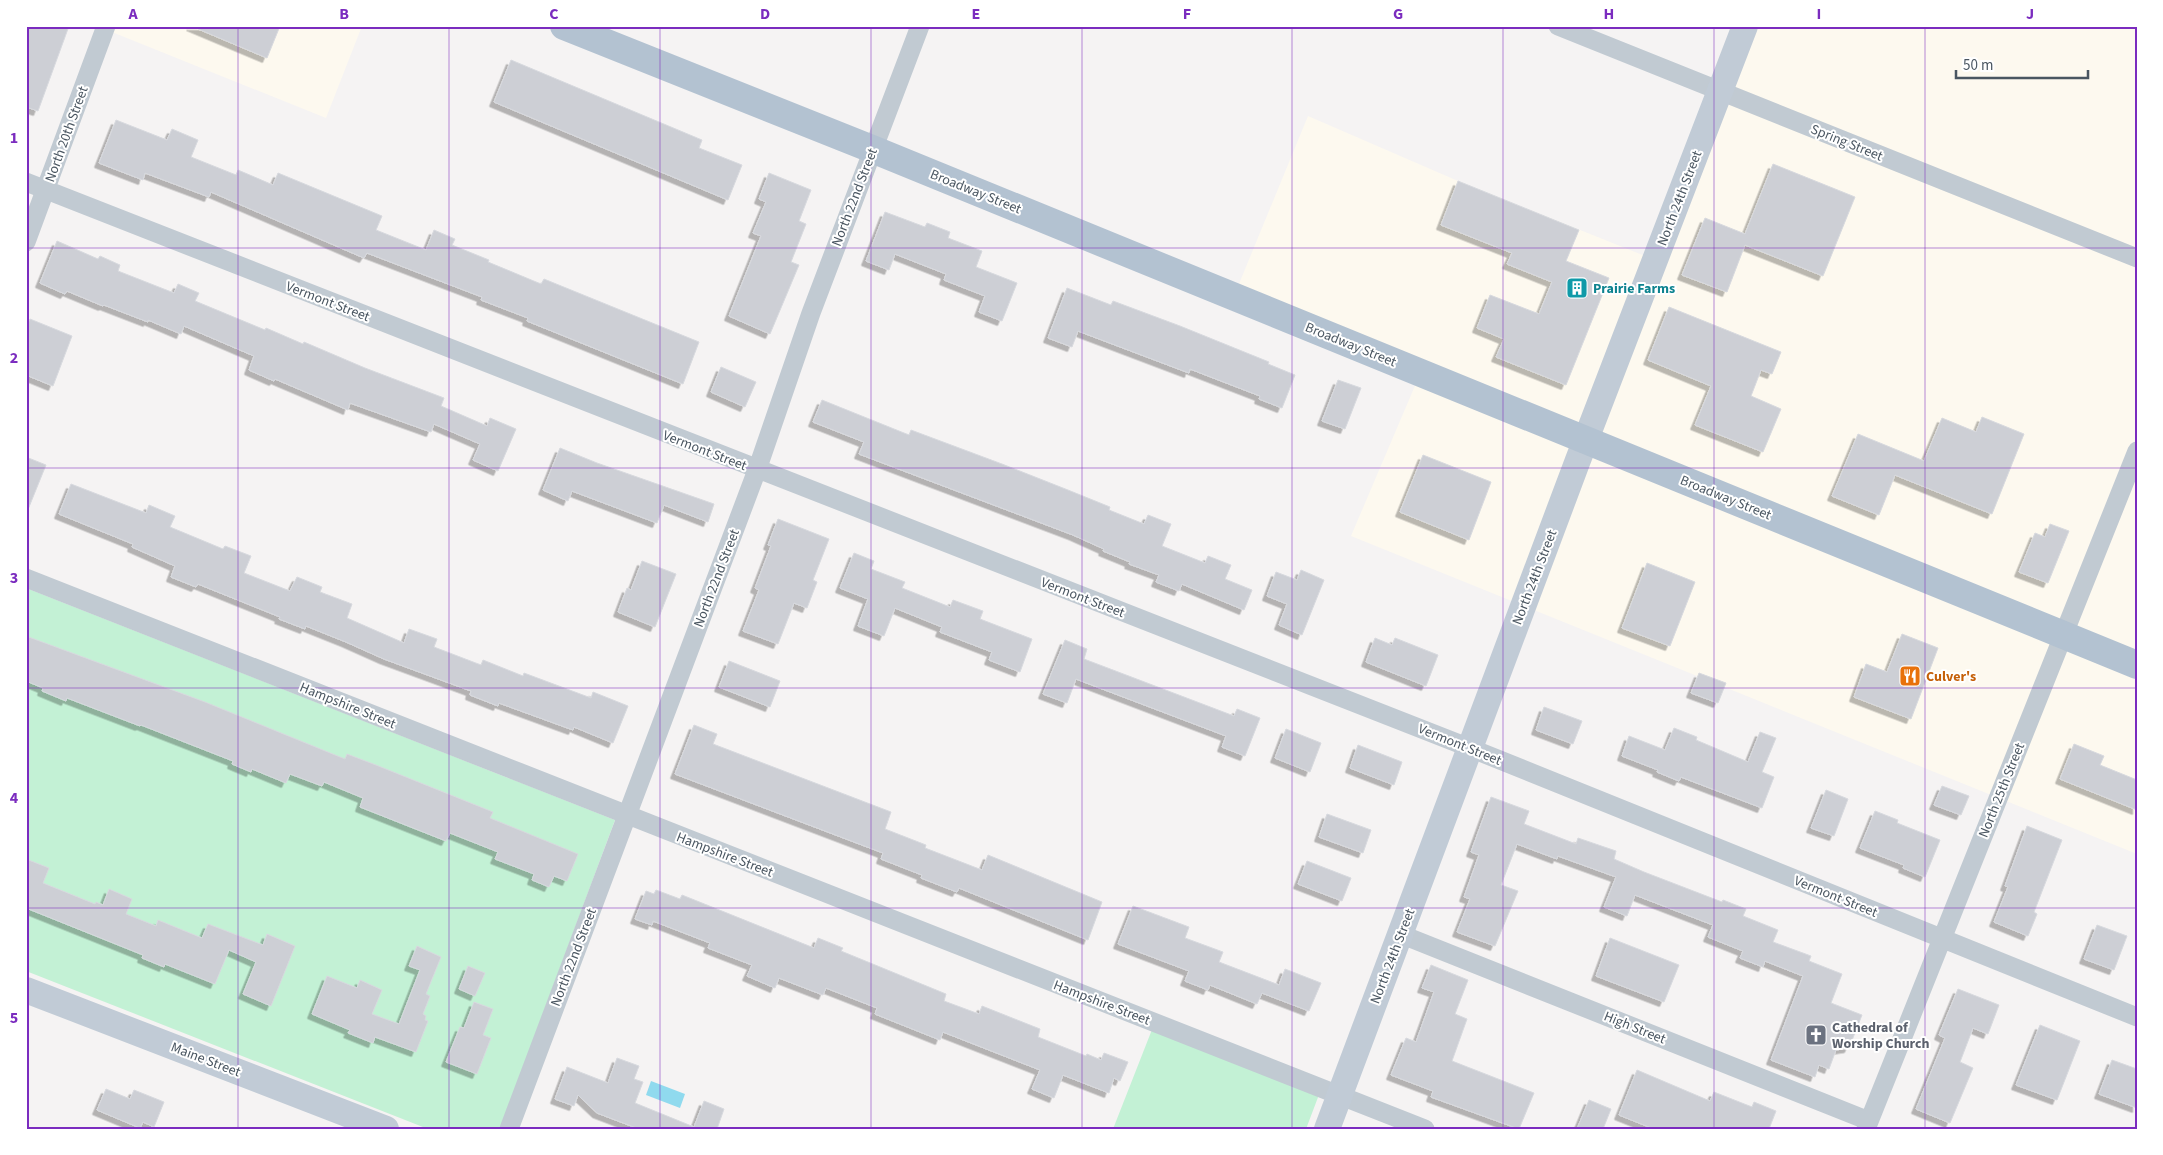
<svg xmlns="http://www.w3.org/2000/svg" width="2163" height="1155" viewBox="0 0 2163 1155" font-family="'Source Sans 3',sans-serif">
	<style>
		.commercial { fill: #fdf9ef }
		.green { fill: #c3f1d5 }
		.water { fill: #90daee }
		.building { fill: #cdcfd5; stroke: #d7d9de; filter: url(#shadow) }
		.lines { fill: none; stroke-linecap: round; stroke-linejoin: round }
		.street { stroke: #c1cad2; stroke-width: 19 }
		.secondary { stroke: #c1cbd6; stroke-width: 26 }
		.primary { stroke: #b3c2d1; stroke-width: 28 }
		.grid { fill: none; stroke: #7b2cbf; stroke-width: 1; stroke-opacity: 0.55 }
		.labels { text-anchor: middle; stroke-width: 4; stroke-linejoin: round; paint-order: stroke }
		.street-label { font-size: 14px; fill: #4a5661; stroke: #fff }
		.culture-label { font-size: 14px; font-weight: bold; fill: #0d838f; stroke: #fff; text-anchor: start }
		.food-label { font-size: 14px; font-weight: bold; fill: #c56008; stroke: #fff; text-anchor: start }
		.worship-label { font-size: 14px; font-weight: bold; fill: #5b616d; stroke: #fff; text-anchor: start }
		.neatline { fill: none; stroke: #7b2cbf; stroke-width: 2 }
		.grid-label { font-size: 16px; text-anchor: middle; font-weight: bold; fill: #7b2cbf }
	</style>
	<defs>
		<filter id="shadow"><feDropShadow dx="-4.5" dy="4.5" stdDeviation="0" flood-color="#0004"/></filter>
	</defs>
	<rect width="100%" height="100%" fill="#f5f3f3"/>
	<path class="commercial" d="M97 26H362L326 118Z
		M1745 26H2137V854L1351 536 1417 381 1234 296 1308 116 1458 181 1655 260Z"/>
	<path class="green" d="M26 588 615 820 500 1129H428L26 971Z
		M1153 1027 1320 1092 1306 1129H1113Z"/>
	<path class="water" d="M651 1081 685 1094 680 1108 646 1095Z"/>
	<path class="building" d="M26 26H69L38 111 26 107Z
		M191 26H280L267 58Z
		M511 60 702 140 699 148 742 165 728 200 494 102Z
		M116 120 167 140 172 129 198 140 191 157 236 175 238 170 273 185 278 173 382 216 376 230 426 250 434 230 455 239 452 245 489 260 488 262 541 284 544 279 699 342 683 384 527 321 528 318 481 300 482 297 367 253 364 258 211 192 209 197 145 173 143 180 99 163Z
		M1773 164 1855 197 1823 276 1745 245 1727 292 1682 275 1705 218 1745 234Z
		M769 173 811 190 799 221 806 224 791 262 799 265 770 334 729 316 761 236 753 233 766 202 759 199Z
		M1458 181 1579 230 1566 261 1609 278 1566 385 1496 357 1504 339 1477 328 1490 295 1539 314 1552 282 1507 264 1512 253 1441 225Z
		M885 212 925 227 927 223 950 232 948 238 982 251 976 267 1017 283 1002 321 979 312 985 296 944 280 946 274 895 254 889 270 866 261Z
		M57 241 98 259 100 256 120 265 118 271 174 293 178 284 199 293 195 301 265 330 266 328 303 344 304 342 365 368 444 398 441 406 487 426 490 418 516 429 498 471 473 460 480 444 434 424 431 432 350 403 348 410 275 379 274 381 249 370 254 356 184 326 181 334 148 320V322L104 305 103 306 67 291 65 294 40 283Z
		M1067 288 1111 305 1113 301 1180 326 1269 362 1268 364 1295 375 1282 408 1259 399 1260 396 1190 369 1189 373 1078 331 1072 347 1048 338Z
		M1669 307 1781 352 1772 374 1761 370 1751 396 1781 409 1763 452 1695 425 1711 386 1648 360Z
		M30 319 72 336 53 386 26 375V328Z
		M721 367 756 382 745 407 711 392Z
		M1338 380 1361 388 1345 429 1322 421Z
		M822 400 909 435 911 430 1002 464 1068 490 1110 507 1109 510 1144 524 1148 515 1171 524 1162 546 1205 563 1208 556 1231 565 1225 579 1252 590 1244 610 1182 584 1179 591 1156 582 1159 575 1129 564 1130 562 1103 551 1104 549 1073 535 859 454 864 442 813 422Z
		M1982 417 2024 434 1992 514 1895 475 1879 515 1832 496 1858 434 1924 461 1942 418 1976 432Z
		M560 448 597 463 714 504 708 522 664 505 657 523 572 491 568 501 543 490Z
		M1423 455 1491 482 1469 540 1400 512Z
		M26 457 46 465 27 512H26Z
		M71 484 146 513 149 505 175 516 170 527 223 549 225 546 251 556 244 573 290 591 297 577 322 587 320 592 352 604 347 618 404 643 409 629 437 639 434 647 481 665 483 660 523 676 524 673 591 698 593 692 628 706 613 743 574 727 573 730 499 703 498 706 470 695 471 691 384 659 346 642 306 626 305 629 279 619 280 617 198 584 196 587 171 577 175 566 132 547 133 544 59 514Z
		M778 519 829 539 813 580 817 582 807 608 794 603 778 644 743 631 759 590 755 588 771 546 768 545Z
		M2050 524 2069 531 2048 583 2019 572 2035 533 2045 537Z
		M854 553 874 561 871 569 905 582 902 588 950 607 953 600 983 611 980 619 1032 639 1020 672 989 660 992 652 940 632 942 627 895 608 884 636 858 626 868 599 840 588Z
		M642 561 676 574 655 627 618 612 627 588 631 590Z
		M1647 563 1695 582 1670 646 1622 628Z
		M1301 570 1324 580 1302 635 1279 625 1287 604 1267 596 1276 572 1297 580Z
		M1902 634 1938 648 1911 719 1854 697 1866 664 1887 672Z
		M26 636 205 702 345 759 347 754 376 765 493 812 490 818 578 854 567 881 554 876 549 887 532 880 534 874 495 859 498 852 450 833 446 841 360 807 363 798 324 782 322 786 290 774 286 783 252 769 251 772 232 764 233 761 141 725 140 726 67 698 66 701 42 691 43 688 26 681Z
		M1375 638 1392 645 1395 638 1438 655 1426 686 1366 662Z
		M1065 640 1087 649 1084 659 1234 716 1237 709 1260 718 1245 756 1222 747 1226 736 1076 679 1067 703 1043 694Z
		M729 661 780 681 770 707 719 687Z
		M1699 673 1726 683 1718 703 1691 693Z
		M1544 707 1582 721 1573 744 1536 730Z
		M694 725 717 734 713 744 891 812 885 829 926 845 925 848 982 870 988 855 1102 902 1088 940 959 888 957 892 921 878 922 875 881 859 883 853 675 774Z
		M1674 728 1697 737 1696 740 1748 762 1760 732 1776 738 1762 772 1774 777 1762 808 1681 777 1679 781 1657 772 1658 770 1622 756 1629 736 1665 750Z
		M1286 729 1321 743 1310 772 1275 758Z
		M2074 744 2104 756 2100 765 2137 780V810L2060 779Z
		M1358 745 1402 762 1394 785 1350 768Z
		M1942 786 1969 796 1961 815 1934 805Z
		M1826 790 1848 799 1834 836 1811 828Z
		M1491 797 1529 811 1524 824 1576 844 1578 838 1616 851 1614 859 1644 872 1722 902 1723 900 1746 909 1743 916 1778 930 1773 942 1811 956 1809 961 1842 974 1831 1003 1862 1015 1849 1048 1836 1050 1829 1069 1819 1065 1815 1077 1771 1060 1803 976 1765 961 1763 967 1740 958 1743 951 1708 937 1713 925 1635 895 1627 916 1604 907 1616 877 1558 856 1557 859 1517 844 1501 885 1518 891 1495 946 1457 932 1470 899 1464 897 1479 855 1471 852Z
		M1875 811 1898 820 1897 823 1940 840 1925 877 1903 868 1904 865 1860 848Z
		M1327 814 1371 830 1363 853 1319 837Z
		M2027 826 2062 840 2034 912 2037 914 2028 936 1994 922 2008 887 2005 886Z
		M26 859 49 868 43 883 95 904 96 902 103 905 109 889 132 899 126 914 156 926 158 920 202 938 208 924 263 945 267 934 295 946 271 1006 243 994 256 962 229 950 215 984 165 964 164 967 142 958 143 955 26 908Z
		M1307 861 1351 878 1342 901 1298 884Z
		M656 890 680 899 682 895 814 948 818 938 843 948 841 951 946 994 944 1001 979 1014 982 1006 1040 1029 1038 1037 1086 1056 1087 1054 1101 1060 1104 1053 1128 1062 1120 1081 1114 1078 1109 1093 1063 1075 1054 1098 1032 1089 1040 1070 943 1032 940 1040 875 1014 877 1008 826 988 823 995 779 978 775 988 747 976 752 965 708 948 710 943 653 921 652 925 635 919 646 891 654 894Z
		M1133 906 1189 927 1185 938 1223 952 1219 962 1279 985 1285 969 1321 983 1309 1011 1262 993 1257 1004 1210 985 1208 990 1185 981 1189 971 1118 944Z
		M2097 925 2127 936 2114 970 2084 959Z
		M1610 938 1679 965 1664 1002 1596 976Z
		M417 946 441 957 426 994 430 996 423 1014 426 1016 425 1020 428 1021 416 1052 375 1037 373 1043 348 1033 350 1030 312 1014 327 976 357 988 360 980 382 990 372 1014 399 1024 420 970 409 966Z
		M1431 965 1468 980 1455 1014 1467 1019 1452 1061 1534 1093 1519 1129 1431 1097 1433 1091 1391 1075 1406 1038 1416 1042 1434 992 1422 988Z
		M468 966 485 973 475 996 459 989Z
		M1958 989 1999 1005 1988 1034 1973 1028 1960 1062 1973 1068 1950 1123 1916 1109 1945 1038 1939 1035Z
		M474 1002 493 1009 483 1035 491 1038 477 1074 446 1062 460 1027 464 1028Z
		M2040 1025 2080 1041 2057 1100 2016 1085Z
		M617 1058 639 1066 634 1079 643 1082 635 1103 694 1127 704 1101 724 1109 717 1129H639L597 1113 578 1095 574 1106 555 1099 567 1067 608 1083Z
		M2112 1060 2137 1069V1108L2099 1094Z
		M1637 1070 1710 1101 1714 1092 1752 1107 1754 1102 1776 1111 1769 1129H1654L1619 1115Z
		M106 1089 130 1099 134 1090 164 1102 154 1127 143 1122 140 1128 97 1110Z
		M1589 1100 1611 1109 1603 1129H1577Z"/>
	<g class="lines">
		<path class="street" d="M1558 26 2137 258
			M26 182 1470 748 2137 1017
			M26 242 106 26
			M26 578 1425 1129
			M1400 934 1869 1121
			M509 1129 757 470 811 313 920 26
			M1866 1129 2137 451"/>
		<path class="secondary" d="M26 990 386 1129
			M1327 1129 1578 460 1745 26"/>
		<path class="primary" d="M564 26 872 149 2137 665"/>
	</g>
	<path class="grid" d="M238 26V1129M449 26V1129M660 26V1129M871 26V1129M1082 26V1129M1292 26V1129M1503 26V1129M1714 26V1129M1925 26V1129M26 248H2137M26 468H2137M26 688H2137M26 908H2137"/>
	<defs>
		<g id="building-square" transform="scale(1.125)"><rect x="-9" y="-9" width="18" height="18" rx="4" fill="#0f9aa8" stroke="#fff"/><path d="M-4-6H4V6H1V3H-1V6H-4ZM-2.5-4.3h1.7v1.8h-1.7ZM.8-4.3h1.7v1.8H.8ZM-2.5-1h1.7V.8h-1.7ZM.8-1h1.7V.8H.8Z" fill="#fff"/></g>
		<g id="restaurant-square" transform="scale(1.125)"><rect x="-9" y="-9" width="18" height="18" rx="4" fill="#e8710a" stroke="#fff"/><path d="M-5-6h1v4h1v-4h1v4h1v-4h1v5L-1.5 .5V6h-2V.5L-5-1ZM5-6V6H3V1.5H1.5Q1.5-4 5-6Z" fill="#fff"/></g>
		<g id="church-square" transform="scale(1.125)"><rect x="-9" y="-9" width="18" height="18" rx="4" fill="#6b7280" stroke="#fff"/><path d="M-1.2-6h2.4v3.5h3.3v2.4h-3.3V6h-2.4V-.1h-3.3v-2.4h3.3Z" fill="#fff"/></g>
	</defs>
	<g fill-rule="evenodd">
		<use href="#building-square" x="1577" y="288"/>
		<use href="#restaurant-square" x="1910" y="676"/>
		<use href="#church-square" x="1816" y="1035"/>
	</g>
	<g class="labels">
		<g class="street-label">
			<text transform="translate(66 134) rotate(-70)" y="5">North 20th Street</text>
			<text transform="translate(1847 142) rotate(22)" y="5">Spring Street</text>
			<text transform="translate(976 191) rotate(22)" y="5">Broadway Street</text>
			<text transform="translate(854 197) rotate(-69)" y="5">North 22nd Street</text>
			<text transform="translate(1679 198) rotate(-69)" y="5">North 24th Street</text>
			<text transform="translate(328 301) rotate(21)" y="5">Vermont Street</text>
			<text transform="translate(1351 344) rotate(22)" y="5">Broadway Street</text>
			<text transform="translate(705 450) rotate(21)" y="5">Vermont Street</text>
			<text transform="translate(1726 497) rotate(22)" y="5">Broadway Street</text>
			<text transform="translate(1534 577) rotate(-69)" y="5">North 24th Street</text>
			<text transform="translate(716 578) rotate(-69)" y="5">North 22nd Street</text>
			<text transform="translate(1083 597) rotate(21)" y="5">Vermont Street</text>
			<text transform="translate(348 705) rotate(22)" y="5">Hampshire Street</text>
			<text transform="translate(1460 744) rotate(22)" y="5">Vermont Street</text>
			<text transform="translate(2001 790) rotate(-68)" y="5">North 25th Street</text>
			<text transform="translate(725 854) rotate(21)" y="5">Hampshire Street</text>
			<text transform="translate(1836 896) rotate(22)" y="5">Vermont Street</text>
			<text transform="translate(1392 956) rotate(-69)" y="5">North 24th Street</text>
			<text transform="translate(573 957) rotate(-69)" y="5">North 22nd Street</text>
			<text transform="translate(1102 1002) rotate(21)" y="5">Hampshire Street</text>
			<text transform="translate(1635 1027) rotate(22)" y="5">High Street</text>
			<text transform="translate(206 1059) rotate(21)" y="5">Maine Street</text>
		</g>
		<g class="culture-label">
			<text x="1593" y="293">Prairie Farms</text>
		</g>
		<g class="food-label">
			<text x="1926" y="681">Culver's</text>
		</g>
		<g class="worship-label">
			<text x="1832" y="1032">Cathedral of<tspan x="1832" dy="16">Worship Church</tspan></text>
		</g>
	</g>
	<rect width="2163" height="1155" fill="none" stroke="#ffffff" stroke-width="55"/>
	<path d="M1956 70v8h132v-8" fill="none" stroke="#4a5661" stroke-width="2.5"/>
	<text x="1963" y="70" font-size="15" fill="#4a5661" stroke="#ffffff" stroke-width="4" paint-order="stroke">50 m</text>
	<rect x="28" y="28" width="2108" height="1100" class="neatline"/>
	<g class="grid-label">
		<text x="133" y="19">A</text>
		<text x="344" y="19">B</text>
		<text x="554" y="19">C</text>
		<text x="765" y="19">D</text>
		<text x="976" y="19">E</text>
		<text x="1187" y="19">F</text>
		<text x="1398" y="19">G</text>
		<text x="1609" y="19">H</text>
		<text x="1819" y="19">I</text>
		<text x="2030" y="19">J</text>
		<text x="14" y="143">1</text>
		<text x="14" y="363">2</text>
		<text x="14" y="583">3</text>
		<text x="14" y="803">4</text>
		<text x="14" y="1023">5</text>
	</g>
</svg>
